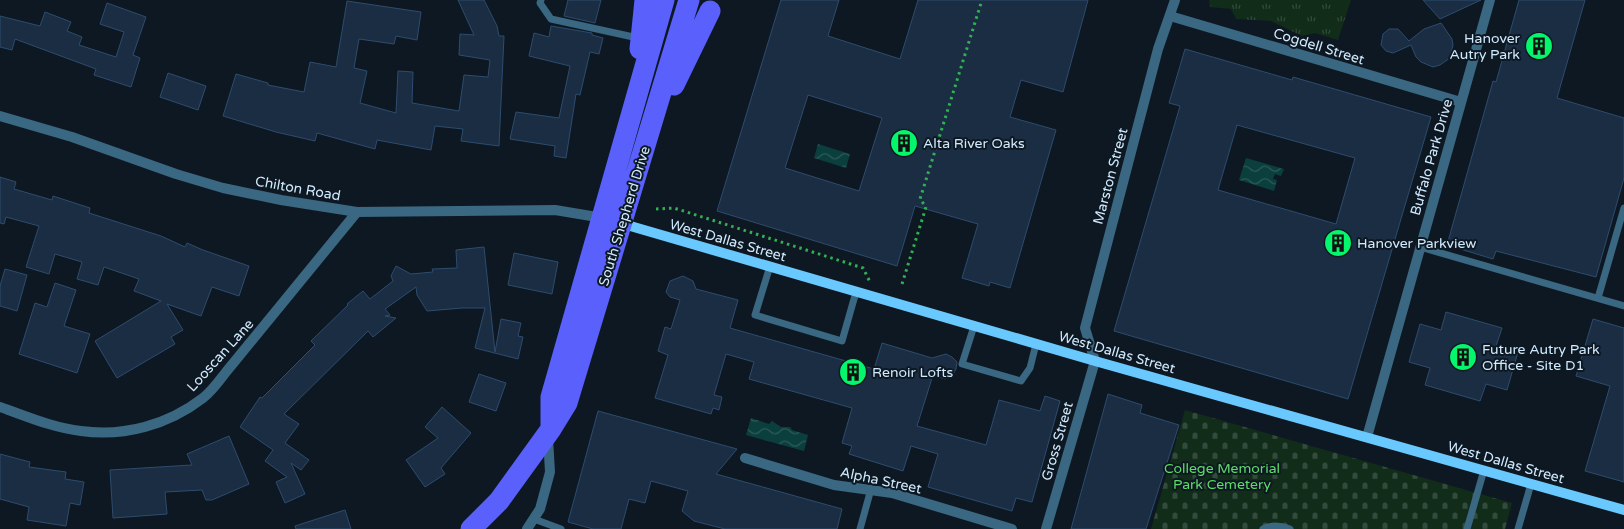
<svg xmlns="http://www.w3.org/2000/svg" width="1624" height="529" viewBox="0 0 1624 529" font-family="'Varela Round',sans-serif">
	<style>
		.grass { fill: url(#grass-tufts) }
		.cemetery { fill: url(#cemetery-stones) }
		.water { fill: url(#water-waves) }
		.building { fill: #1a2d43; stroke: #2d4c6f; fill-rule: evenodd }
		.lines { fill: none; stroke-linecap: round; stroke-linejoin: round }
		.path { stroke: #30b253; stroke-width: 3; stroke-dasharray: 2.5 4; stroke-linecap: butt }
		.service { stroke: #3a6781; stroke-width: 7 }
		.minor { stroke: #3a6781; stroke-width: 10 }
		.tertiary { stroke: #3a6781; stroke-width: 10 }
		.secondary { stroke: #69c8fd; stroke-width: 10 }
		.primary { stroke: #5960fc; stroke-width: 21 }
		.labels { text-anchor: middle; stroke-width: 4; stroke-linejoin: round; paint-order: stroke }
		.poi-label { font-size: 14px; fill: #d0eafe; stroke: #0e1822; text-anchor: start }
		.street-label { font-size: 14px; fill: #d0eafe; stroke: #0e1822 }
		.park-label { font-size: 14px; fill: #5ddd67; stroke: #0e1822 }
	</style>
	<defs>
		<pattern id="grass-tufts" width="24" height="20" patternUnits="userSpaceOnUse" patternTransform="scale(1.25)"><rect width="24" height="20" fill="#112c19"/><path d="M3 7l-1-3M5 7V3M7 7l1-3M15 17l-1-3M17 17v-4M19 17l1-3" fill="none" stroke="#334b3c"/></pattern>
		<pattern id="cemetery-stones" width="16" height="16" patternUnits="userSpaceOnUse" patternTransform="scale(1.25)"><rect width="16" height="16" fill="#112c19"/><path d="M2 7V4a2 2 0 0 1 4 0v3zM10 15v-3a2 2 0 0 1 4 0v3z" fill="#334b3c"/></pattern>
		<pattern id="water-waves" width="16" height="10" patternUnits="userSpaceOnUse" patternTransform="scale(1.25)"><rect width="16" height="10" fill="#0a3f3d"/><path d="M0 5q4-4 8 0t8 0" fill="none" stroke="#2d5b5a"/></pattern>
	</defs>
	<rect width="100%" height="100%" fill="#0e1822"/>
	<path class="grass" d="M1209 0H1351L1338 40 1315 33 1302 36 1271 21 1236 19 1231 9 1210 7Z"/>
	<path class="cemetery" d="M1185 410 1512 503 1505 529H1151Z"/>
	<path class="water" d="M818 144 850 154 846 168 814 158Z
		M1246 158 1284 169 1281 176 1275 174 1273 179 1277 180 1274 191 1239 180Z
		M751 418 769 424 772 421 781 427H790L792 430 808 435 804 451 746 435Z"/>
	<path class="building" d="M458 0H484L497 26 499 36H504L499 146 461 141 463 129 435 126 431 150 377 140 375 149 317 133 315 141 276 132 223 116 236 74 268 83V85L304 92 310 62 336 67 347 1 421 12 417 40 396 36 394 44 359 39 354 68 367 71 360 103 396 113 398 71 413 72 412 103 459 111 464 75 488 77 490 60 459 55 460 34 474 35Z
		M568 0H601L595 23 564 16Z
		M781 0H839L828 36 900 59 918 0H1088L1063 92 1021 80 1010 117 1056 130 1010 288 990 282 989 286 962 278 978 224 915 206 897 266 717 211ZM808 95 882 118 859 191 785 168Z
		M1423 0H1481L1440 19Z
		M1519 0H1585L1557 98 1624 118V178L1596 277 1496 251 1493 259 1447 245 1493 81 1496 82Z
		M107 3 146 17 133 55 140 58 131 87 94 75 96 69 15 39 12 50 0 47V16L40 26 45 12 71 22 67 31 82 37 79 45 116 57 124 32 100 24Z
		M1441 23 1452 39 1453 45 1450 58 1440 65 1433 67 1421 62 1416 57 1411 45 1393 53 1386 51 1381 45 1383 34 1389 29H1398L1409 41 1424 29Z
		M551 26 592 33V35L603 38 599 54 590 52 580 95 576 94 566 158 554 156 555 146 510 139 516 112 559 118 570 66 529 56 534 33 549 37Z
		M1185 49 1292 80 1293 77 1431 117 1348 399 1114 331 1180 106 1169 103ZM1237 125 1355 158 1336 224 1218 190Z
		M168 73 206 86 198 110 160 97Z
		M0 177 16 182 14 189 52 200 53 196 90 208 89 213 161 236 185 247 187 243 203 250 249 266 239 296 212 287 201 316 167 304 183 330 171 337 175 344 117 378 95 341 161 301 134 291 139 279 104 267 98 285 77 279 82 262 55 254 49 274 26 267 39 226 6 217 4 224 0 223Z
		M484 247 495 352 501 319 521 323 518 336 523 337 518 359 475 348 485 308H462L427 311 417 295 416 287 385 309 390 315 385 316 396 318 373 337 368 331 284 414 299 424 285 443 309 460 301 470 291 463 305 494 285 503 276 482 287 477 265 461 273 450 240 427 260 397 262 398 315 345 311 341 348 305 347 304 363 291 370 299 393 281 391 276 396 266 411 274 433 272 432 269 457 268 456 250Z
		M514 253 558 262 552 294 508 285Z
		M5 269 27 275 17 311 0 306V286Z
		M683 276 693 281 696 289 738 300 730 328 874 369 882 343 932 358 946 354 952 357 957 362 956 369 952 376 945 379 933 375 917 426 986 445 999 400 1040 411 1045 396 1060 401 1032 502 1016 498 1012 511 928 487 938 454 911 446 903 471 849 454 852 446 842 443 852 408 749 379 754 362 726 354 714 395 722 397 719 410 713 408 711 414 655 398 668 355 658 351 665 327 671 329 680 300 670 297 666 292 670 281Z
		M55 283 76 290 64 326 90 334 77 373 19 354 35 303 47 307Z
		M1446 312 1502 328 1496 346 1518 352 1507 390 1486 384 1480 401 1425 385 1430 368 1409 362 1420 324 1441 330Z
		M1593 319 1624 328V482L1585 471 1610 386 1576 376Z
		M479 374 506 383 496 411 469 402Z
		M1108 394 1142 405 1140 413 1179 425 1146 529H1071Z
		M442 407 471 433 441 468 445 474 425 487 406 460 438 438 425 427Z
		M598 411 737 449 716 474 842 509 837 529H725L694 521 682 511 688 491 651 481 645 503 629 499 621 529H593L568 522Z
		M229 436 249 484 212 500H206L202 490 165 492 167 514 113 518 110 470 192 465 187 454Z
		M0 454 30 462 29 467 66 472 65 479 84 482 80 505 70 503 66 526 27 520 29 507 0 499Z
		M345 510 351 529H296L295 526Z"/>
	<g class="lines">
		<path class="path" d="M656 209 674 208 863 268 870 282
			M902 284 926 207 920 199 982 0"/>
		<path class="service" d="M541 0 540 3 551 19 638 38
			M1420 247 1624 306
			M770 266 755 315 842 341 856 292
			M1598 298 1624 208
			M974 326 962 364 1021 381 1030 368 1036 344
			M534 519 561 529
			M860 529 871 489
			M1263 529C1271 524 1281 526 1290 529
			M1467 529 1484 470
			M1518 529 1531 484"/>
		<path class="minor" d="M1170 16 1461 102
			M0 116 72 137 176 174 223 188 281 200 357 212 555 210 603 218
			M0 407C26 416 53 428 81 431 124 437 168 425 203 398 212 391 219 381 226 372L357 212
			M1367 437 1490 0
			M745 458 834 485 892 493 1012 529
			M1046 529 1095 361 1085 328 1158 49 1175 0"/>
		<path class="tertiary" d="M527 529 540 509 550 472 548 438"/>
		<path class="secondary" d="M620 223 1095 361 1624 510"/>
		<path class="primary" d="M640 49 645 0
			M674 85 710 11
			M551 429V397L664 0
			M471 529 499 501 551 429 567 403 689 0"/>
	</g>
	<defs>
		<g id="building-disc" transform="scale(1.4375)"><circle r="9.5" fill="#04f76c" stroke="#0e1822"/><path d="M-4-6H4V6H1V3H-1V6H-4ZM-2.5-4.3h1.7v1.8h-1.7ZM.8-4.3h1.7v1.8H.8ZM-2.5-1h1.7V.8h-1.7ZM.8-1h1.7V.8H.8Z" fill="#111"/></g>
	</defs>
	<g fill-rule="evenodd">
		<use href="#building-disc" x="1539" y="46"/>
		<use href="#building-disc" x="904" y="143"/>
		<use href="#building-disc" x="1338" y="243"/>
		<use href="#building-disc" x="1463" y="357"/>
		<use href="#building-disc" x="853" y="372"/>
	</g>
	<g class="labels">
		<g class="poi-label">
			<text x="1520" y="43" text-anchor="end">Hanover<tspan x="1520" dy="16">Autry Park</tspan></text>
			<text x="923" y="148">Alta River Oaks</text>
			<text x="1357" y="248">Hanover Parkview</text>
			<text x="1482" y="354">Future Autry Park<tspan x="1482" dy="16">Office - Site D1</tspan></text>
			<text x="872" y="377">Renoir Lofts</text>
		</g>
		<g class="street-label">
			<text transform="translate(1319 46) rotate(17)" y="5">Cogdell Street</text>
			<text transform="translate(1431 157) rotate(-74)" y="5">Buffalo Park Drive</text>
			<text transform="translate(1110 176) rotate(-75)" y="5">Marston Street</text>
			<text transform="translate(298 188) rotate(10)" y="5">Chilton Road</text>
			<text transform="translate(624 216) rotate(-73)" y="5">South Shepherd Drive</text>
			<text transform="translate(728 240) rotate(16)" y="5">West Dallas Street</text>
			<text transform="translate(1117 352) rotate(16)" y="5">West Dallas Street</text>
			<text transform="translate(220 355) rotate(-48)" y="5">Looscan Lane</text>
			<text transform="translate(1057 441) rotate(-74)" y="5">Gross Street</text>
			<text transform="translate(1506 462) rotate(16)" y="5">West Dallas Street</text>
			<text transform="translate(881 480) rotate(12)" y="5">Alpha Street</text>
		</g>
		<g class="park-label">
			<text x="1222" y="473">College Memorial<tspan x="1222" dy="16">Park Cemetery</tspan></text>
		</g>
	</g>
</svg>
